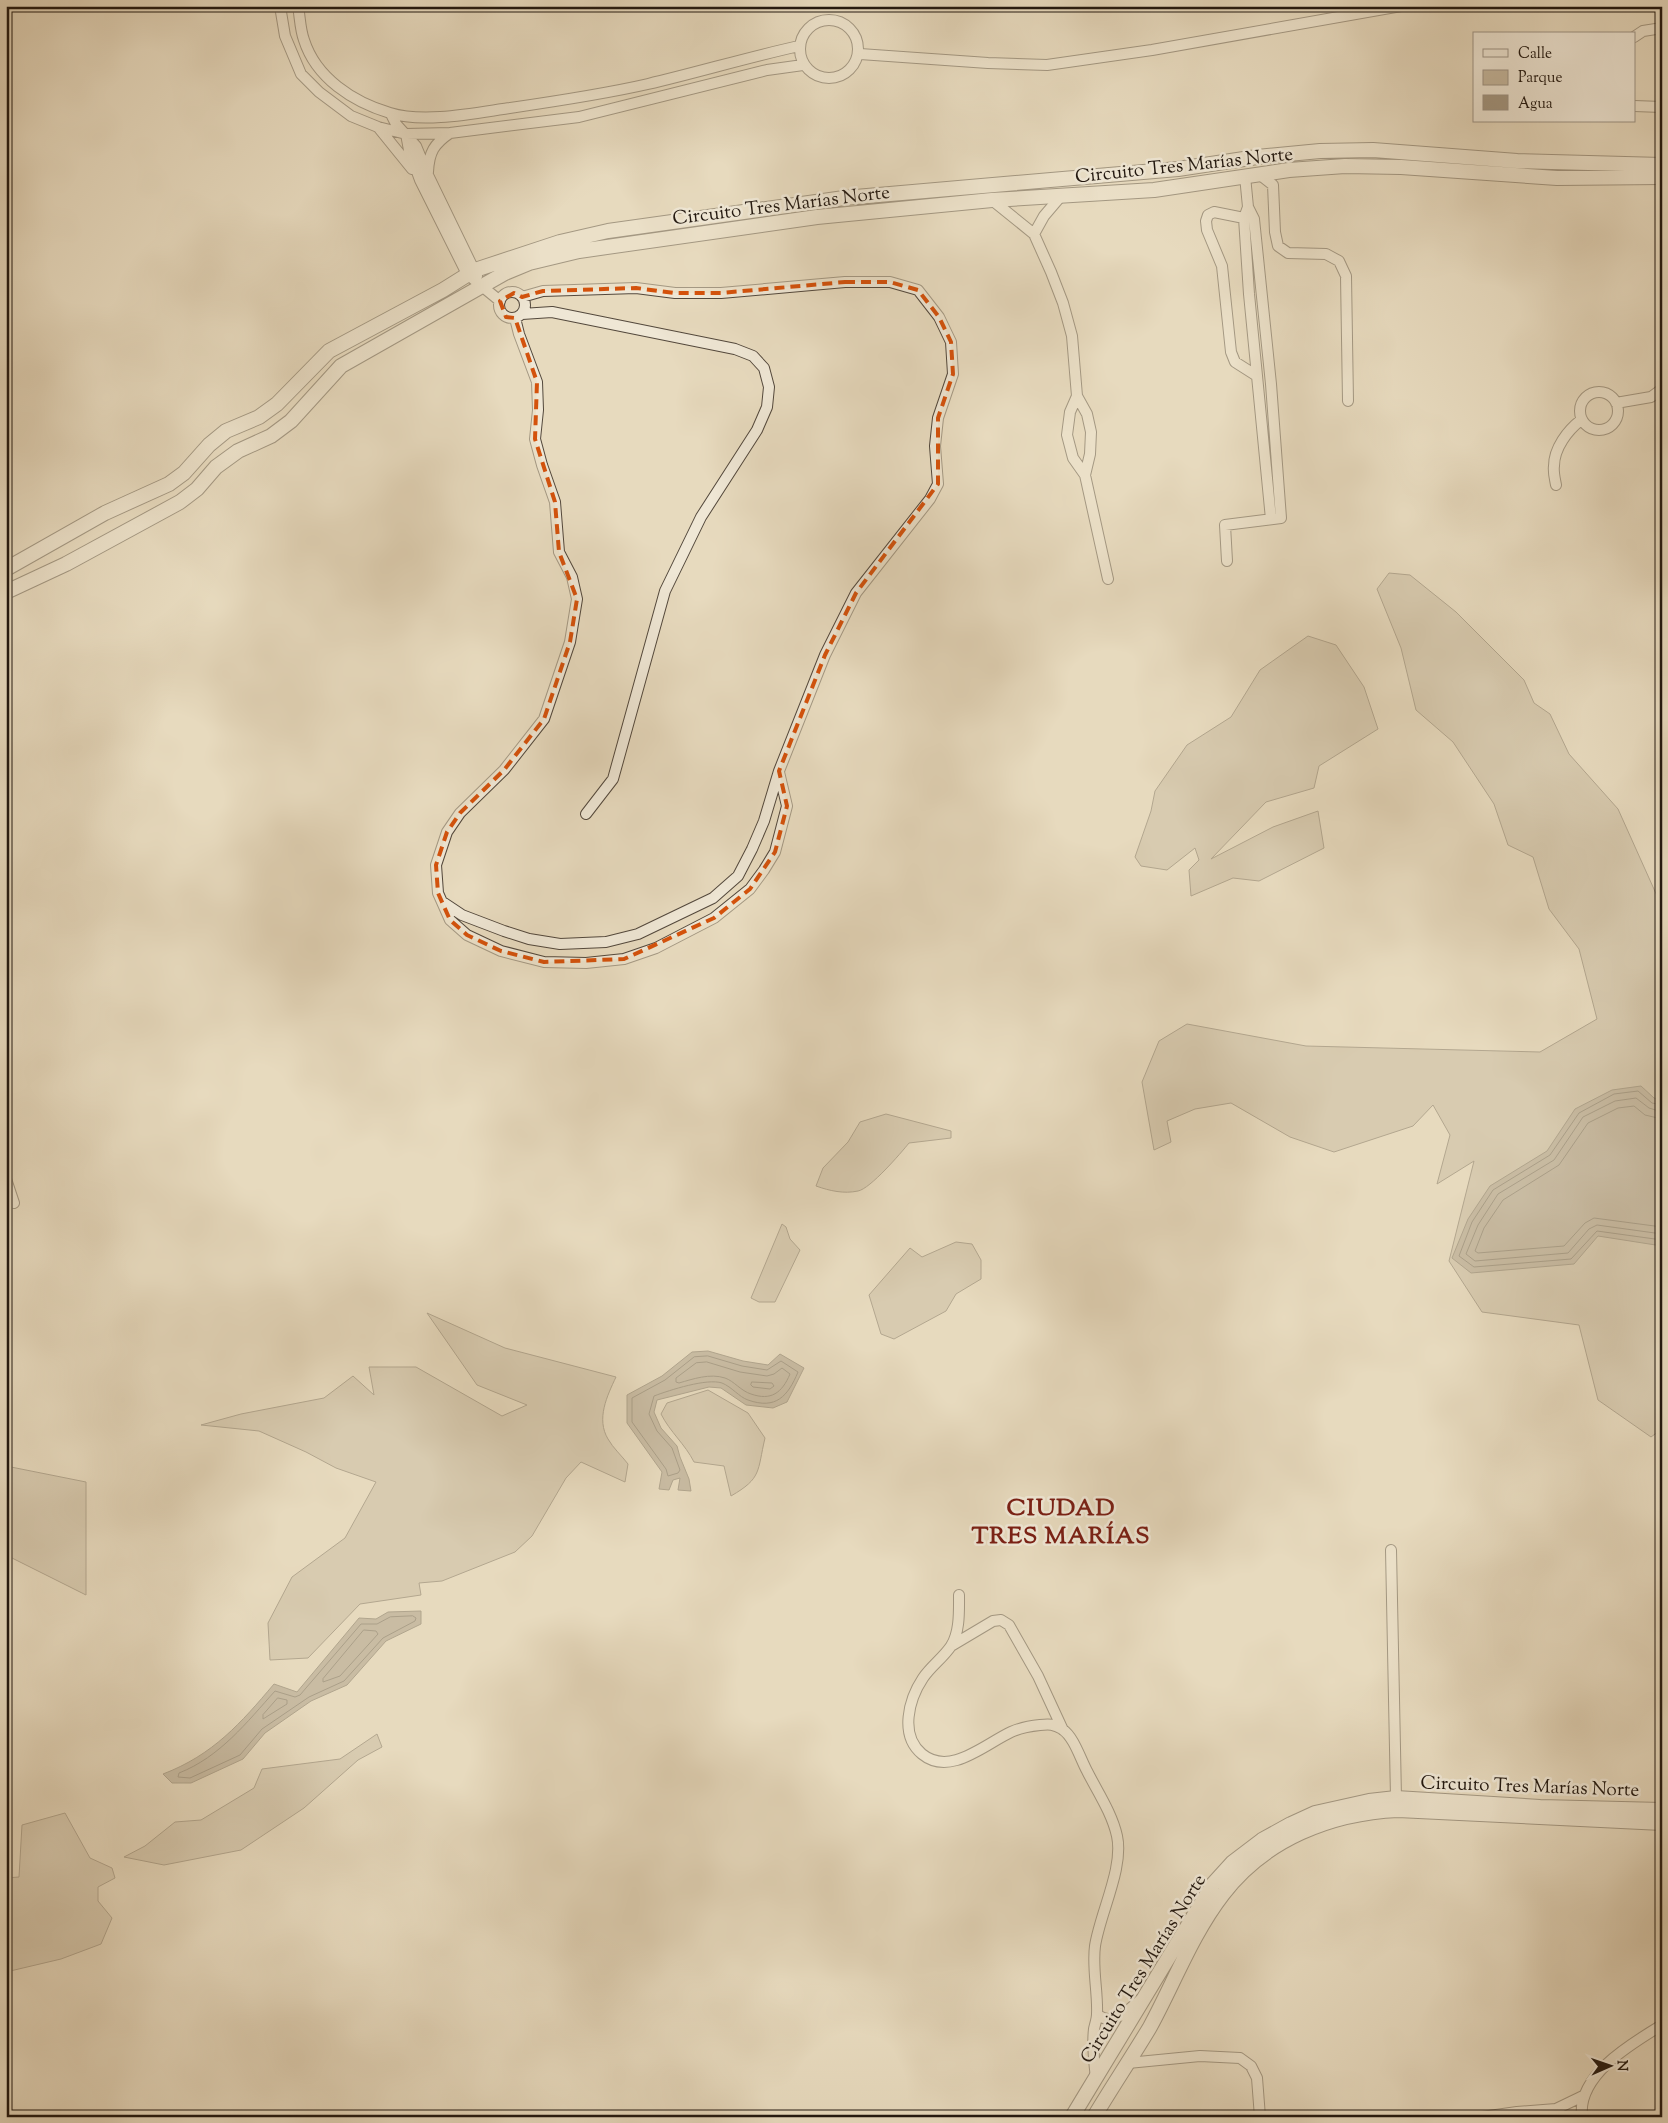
<svg xmlns="http://www.w3.org/2000/svg" width="1668" height="2123" viewBox="0 0 1668 2123" font-family="'Sorts Mill Goudy',serif">
	<style>
		.green { fill: #c6b9a0; stroke: #746858 }
		.water { fill: #a49883; stroke: #706555 }
		.lines { fill: none; stroke-linecap: round; stroke-linejoin: round }
		.shore { stroke: #63584a; stroke-width: 1 }
		.minor-casing { stroke: #53483c; stroke-width: 12 }
		.tertiary-casing { stroke: #53483c; stroke-width: 16 }
		.minor { stroke: #efe7d5; stroke-width: 10 }
		.tertiary { stroke: #efe7d5; stroke-width: 14 }
		.marked { fill: none; stroke: #d4520c; stroke-width: 4; stroke-dasharray: 10 6; stroke-linejoin: round }
		.labels { text-anchor: middle; stroke-width: 5; stroke-linejoin: round; paint-order: stroke }
		.street-label { font-size: 19px; fill: #221810; stroke: #efe7d5 }
		.district-label { font-size: 24px; font-weight: bold; letter-spacing: 1px; fill: #7a1f14; stroke: #efe7d5 }
	</style>
	<rect width="100%" height="100%" fill="#e7dabe"/>
	<filter id="stains"><feTurbulence type="fractalNoise" baseFrequency=".004" numOctaves="4"/><feColorMatrix values="0 0 0 0 .2 0 0 0 0 .09 0 0 0 0 .02 0 0 0 .5 -.17"/></filter>
	<radialGradient id="worn" r=".72"><stop offset=".6" stop-color="#630" stop-opacity="0"/><stop offset="1" stop-color="#630" stop-opacity=".3"/></radialGradient>
	<path class="green" d="M1389 573 1410 575 1456 612 1524 680 1534 703 1550 714 1569 754 1618 809 1662 907V1429L1651 1437 1598 1400 1579 1325 1482 1312 1449 1261 1474 1161 1437 1184 1450 1135 1433 1105 1413 1126 1334 1152 1290 1137 1231 1103 1195 1109 1167 1121 1171 1142 1154 1150 1142 1082 1159 1041 1187 1024 1306 1046 1540 1052 1597 1019 1579 949 1549 909 1533 857 1508 845 1494 804 1453 742 1416 710 1401 648 1377 589Z
		M1308 636 1336 645 1364 687 1378 729 1319 766 1314 788 1266 802 1211 859 1273 827 1318 811 1324 848 1259 881 1233 878 1191 896 1189 870 1199 860 1195 848 1167 870 1141 866 1135 857 1151 811 1155 791 1187 745 1231 717 1260 670Z
		M886 1114 951 1131V1138L909 1143C901 1153 870 1189 858 1191 844 1194 830 1191 816 1186L823 1168 848 1142 860 1122Z
		M782 1224 786 1227 790 1239 800 1250 775 1302H759L751 1298Z
		M956 1242 972 1244 981 1260V1279L956 1294 946 1311 894 1339 881 1334 869 1295 910 1248 922 1257Z
		M427 1313 505 1348 616 1377C607 1396 596 1419 608 1439 613 1448 622 1456 628 1464L625 1482 581 1462 566 1478 532 1536 515 1552 442 1581 419 1583 421 1595 360 1604 308 1658 270 1660 268 1623 292 1577 345 1538 376 1482 336 1468 306 1452 259 1431 201 1425 241 1414 324 1398 353 1376 374 1395 369 1367H416L502 1416 527 1405 477 1385Z
		M708 1390 748 1413 765 1438C757 1472 762 1478 731 1496L724 1466 694 1462C685 1444 670 1432 661 1414L667 1403Z
		M6 1466 86 1482V1595L6 1555Z
		M377 1734 382 1747 358 1760 304 1808 241 1850 164 1865 124 1857 145 1846 175 1822 201 1820 254 1788 262 1769 340 1759Z
		M65 1813 90 1858 112 1868 115 1878 98 1887V1901L112 1918 101 1944 61 1959 6 1972V1878L19 1877 22 1825Z"/>
	<path class="water" d="M1641 1086 1654 1098 1662 1101V1246L1598 1236 1574 1264 1471 1273 1452 1258 1468 1219 1490 1186 1547 1151 1575 1109 1612 1090Z
		M708 1351 743 1361 768 1365 780 1354 804 1368 787 1402 773 1408 746 1405 721 1388 709 1387 657 1400 654 1412 661 1428 677 1446 680 1457 689 1479 691 1491 678 1490 680 1478 673 1480 669 1490 659 1489 662 1472 627 1423V1395L662 1376 692 1352Z
		M421 1611V1624L386 1641 347 1685 311 1701 265 1733 243 1759 191 1783H172L163 1774C213 1755 241 1723 274 1684L297 1692 359 1618 376 1619 388 1612Z"/>
	<g class="lines">
		<path class="shore" d="M1662 1105 1652 1103 1638 1091 1614 1094 1579 1113 1550 1155 1493 1190 1472 1222 1459 1256 1474 1267 1571 1259 1597 1231 1662 1240
			M1662 1112 1649 1108 1636 1098 1615 1101 1583 1117 1554 1160 1498 1194 1478 1225 1466 1254 1475 1261 1568 1253 1589 1229 1597 1225 1662 1234
			M1662 1119 1645 1115 1634 1106 1618 1108 1588 1123 1559 1165 1503 1200 1484 1228 1475 1251 1478 1253 1564 1246 1585 1223 1594 1218 1662 1227
			M708 1356 742 1366 767 1370 781 1361 798 1372C788 1396 776 1410 748 1400 739 1397 732 1387 722 1383 707 1378 670 1390 654 1396L649 1414 657 1431 672 1448 680 1470 678 1473 668 1476 666 1469 632 1422V1398L665 1380 694 1357Z
			M707 1362 740 1372 767 1376 774 1374 782 1368 790 1374C782 1393 771 1401 751 1394 741 1391 734 1381 725 1378 710 1373 693 1379 679 1383L676 1382V1378L696 1363Z
			M752 1382 772 1383 774 1386 770 1389 753 1387 751 1385Z
			M413 1616 416 1618 415 1621 383 1638 344 1681 309 1697 262 1729 240 1755 190 1778 178 1777 179 1773C220 1757 247 1722 275 1691L295 1697 300 1695 361 1624H377L390 1617Z
			M364 1630 376 1631 378 1634 340 1676 323 1682V1679Z
			M278 1698 287 1700V1704L263 1719V1715Z"/>
		<g class="minor-casing">
			<path id="minor" d="M280 6 285 36 301 74 319 92 351 116 378 127 406 134 450 133 579 117 767 70 803 65
				M298 6C300 17 300 29 304 40 316 78 353 102 390 113 422 123 470 114 503 109 551 102 600 95 648 84 699 72 749 57 799 46
				M800 49a29 29 0 1 1 58 0a29 29 0 1 1-58 0Z
				M1634 37 1643 31 1662 28
				M860 54 988 63 1047 65 1152 50 1401 6
				M1634 106 1662 107
				M391 114 396 124 416 146 428 175 477 276
				M378 127 412 169
				M406 134 409 150 420 180 467 274 500 301
				M428 172C429 152 434 144 450 133
				M1259 174 1273 185 1275 232 1278 246 1288 253 1326 254 1339 261 1346 276 1348 401
				M1245 176 1248 207 1244 218 1249 294 1271 519
				M992 200 1034 234 1051 272 1063 303 1072 336 1077 396 1087 414 1091 432 1090 454 1085 475
				M1244 218 1214 212 1208 215 1206 221 1207 230 1222 266 1231 352 1235 362 1257 376
				M1034 234 1044 216 1061 196
				M499 305a13 13 0 1 1 26 0a13 13 0 1 1-26 0Z
				M522 314 552 312 735 349 753 356 764 368 769 387 767 407 757 430 701 517 665 591 613 779 586 814
				M515 318 519 334 537 382 538 410 535 439 542 465 555 502 559 552 572 577 577 599 570 642 544 719 504 770 460 813 447 832 436 865 438 893 450 920 467 935 501 951 544 962 586 963 624 959 656 948 714 918 750 889 764 870 775 852 787 806 779 772
				M1580 411a19 19 0 1 1 38 0a19 19 0 1 1-38 0Z
				M1077 396 1070 412 1067 435 1073 458 1085 475 1108 579
				M1616 403 1651 397 1662 389
				M1556 485C1555 479 1553 472 1554 466 1554 448 1568 430 1581 420
				M1227 561 1225 525 1281 518 1271 384 1254 219 1248 207
				M444 903 462 915 504 931 529 939 560 944 606 942 638 934 713 898 738 876 752 849 764 821 779 771 825 655 856 593 930 499 938 484 935 446 938 418 953 374 951 342 939 317 918 290 890 282H845L721 293H675L636 288 543 291 522 297
				M6 1179 14 1203
				M1391 1550 1396 1798
				M959 1595C959 1611 960 1632 951 1646 943 1658 931 1666 923 1678 909 1699 899 1735 922 1754 950 1777 985 1744 1011 1732 1020 1728 1030 1726 1040 1725 1049 1724 1054 1724 1062 1729 1074 1737 1080 1758 1087 1771 1097 1791 1112 1813 1117 1836 1124 1868 1100 1913 1095 1946 1092 1968 1098 1992 1097 2014 1097 2019 1095 2024 1094 2029 1092 2045 1094 2062 1096 2078
				M951 1646 993 1621 1001 1620 1009 1625 1038 1676 1063 1730
				M1097 2014C1113 2028 1128 2010 1140 2000
				M1128 2063 1200 2056 1240 2058 1251 2066 1257 2078 1260 2117
				M1482 2117 1517 2112 1556 2109 1583 2096
				M1582 2117C1577 2075 1631 2044 1662 2025"/>
		</g>
		<g class="tertiary-casing">
			<path id="tertiary" d="M6 569 105 513 169 484 184 473 209 445 226 431 259 417 277 404 329 351 443 290 475 270 560 242 608 231 844 198 1178 169 1257 157 1320 151 1373 150 1517 161 1662 165
				M6 592 66 564 180 502 197 489 216 467 238 451 271 436 291 421 341 366 505 273 529 263 579 251 817 217 992 200 1154 190 1289 170 1345 166 1401 167 1557 178 1662 177
				M1072 2117 1213 1884 1233 1862 1262 1840 1291 1824 1315 1813 1369 1801 1396 1798 1540 1807 1662 1810
				M1094 2117C1112 2087 1132 2057 1150 2027 1174 1983 1192 1934 1223 1894 1265 1839 1331 1813 1398 1810L1662 1823"/>
		</g>
		<use href="#minor" class="minor"/>
		<use href="#tertiary" class="tertiary"/>
	</g>
	<path d="M0 0H1668V2123H0ZM845 282H890L918 290 939 317 951 342 953 374 938 418V484L856 593 825 655 779 771 787 806 775 852 750 889 714 918 624 959 544 962 501 951 467 935 450 920 438 893 436 865 447 832 460 813 504 770 544 719 570 642 577 599 559 552 555 502 535 439 537 382 515 318 506 317 500 301 514 293 522 297 543 291 636 288 675 293H721Z" fill="#e7dabe" fill-opacity=".55" fill-rule="evenodd"/>
	<path class="marked" d="M845 282H890L918 290 939 317 951 342 953 374 938 418V484L856 593 825 655 779 771 787 806 775 852 750 889 714 918 624 959 544 962 501 951 467 935 450 920 438 893 436 865 447 832 460 813 504 770 544 719 570 642 577 599 559 552 555 502 535 439 537 382 515 318 506 317 500 301 514 293 522 297 543 291 636 288 675 293H721Z"/>
	<g class="labels">
		<g class="street-label">
			<text transform="translate(1184 164) rotate(-6)" y="7">Circuito Tres Marías Norte</text>
			<text transform="translate(781 204) rotate(-7)" y="7">Circuito Tres Marías Norte</text>
			<text transform="translate(1530 1785) rotate(2)" y="7">Circuito Tres Marías Norte</text>
			<text transform="translate(1142 1968) rotate(-58)" y="7">Circuito Tres Marías Norte</text>
		</g>
		<g class="district-label">
			<text x="1061" y="1515">CIUDAD<tspan x="1061" dy="28">TRES MARÍAS</tspan></text>
		</g>
	</g>
	<rect width="1668" height="2123" fill="none" stroke="#e7dabe" stroke-width="25"/>
	<rect x="8" y="8" width="1653" height="2108" fill="none" stroke="#221810" stroke-width="2.5"/>
	<rect x="12" y="12" width="1643" height="2098" fill="none" stroke="#221810"/>
	<rect x="1473" y="32" width="162" height="90" fill="#efe7d5" stroke="#9d9486"/>
	<rect x="1483" y="49" width="25" height="8" fill="#efe7d5" stroke="#9d9486"/>
	<text x="1518" y="58" font-size="15" fill="#221810">Calle</text>
	<rect x="1483" y="70" width="25" height="15" fill="#c6b9a0" stroke="#9d9486"/>
	<text x="1518" y="82" font-size="15" fill="#221810">Parque</text>
	<rect x="1483" y="95" width="25" height="15" fill="#a49883" stroke="#9d9486"/>
	<text x="1518" y="108" font-size="15" fill="#221810">Agua</text>
	<g transform="translate(1610 2066) rotate(88)" stroke="#efe7d5" stroke-width="4" paint-order="stroke">
	<path d="M0-4L9 19L0 12L-9 19Z" fill="#221810"/>
	<text y="-8" font-size="14" font-weight="bold" text-anchor="middle" fill="#221810">N</text>
	</g>
	<rect width="100%" height="100%" filter="url(#stains)"/>
	<rect width="100%" height="100%" fill="url(#worn)"/>
</svg>
